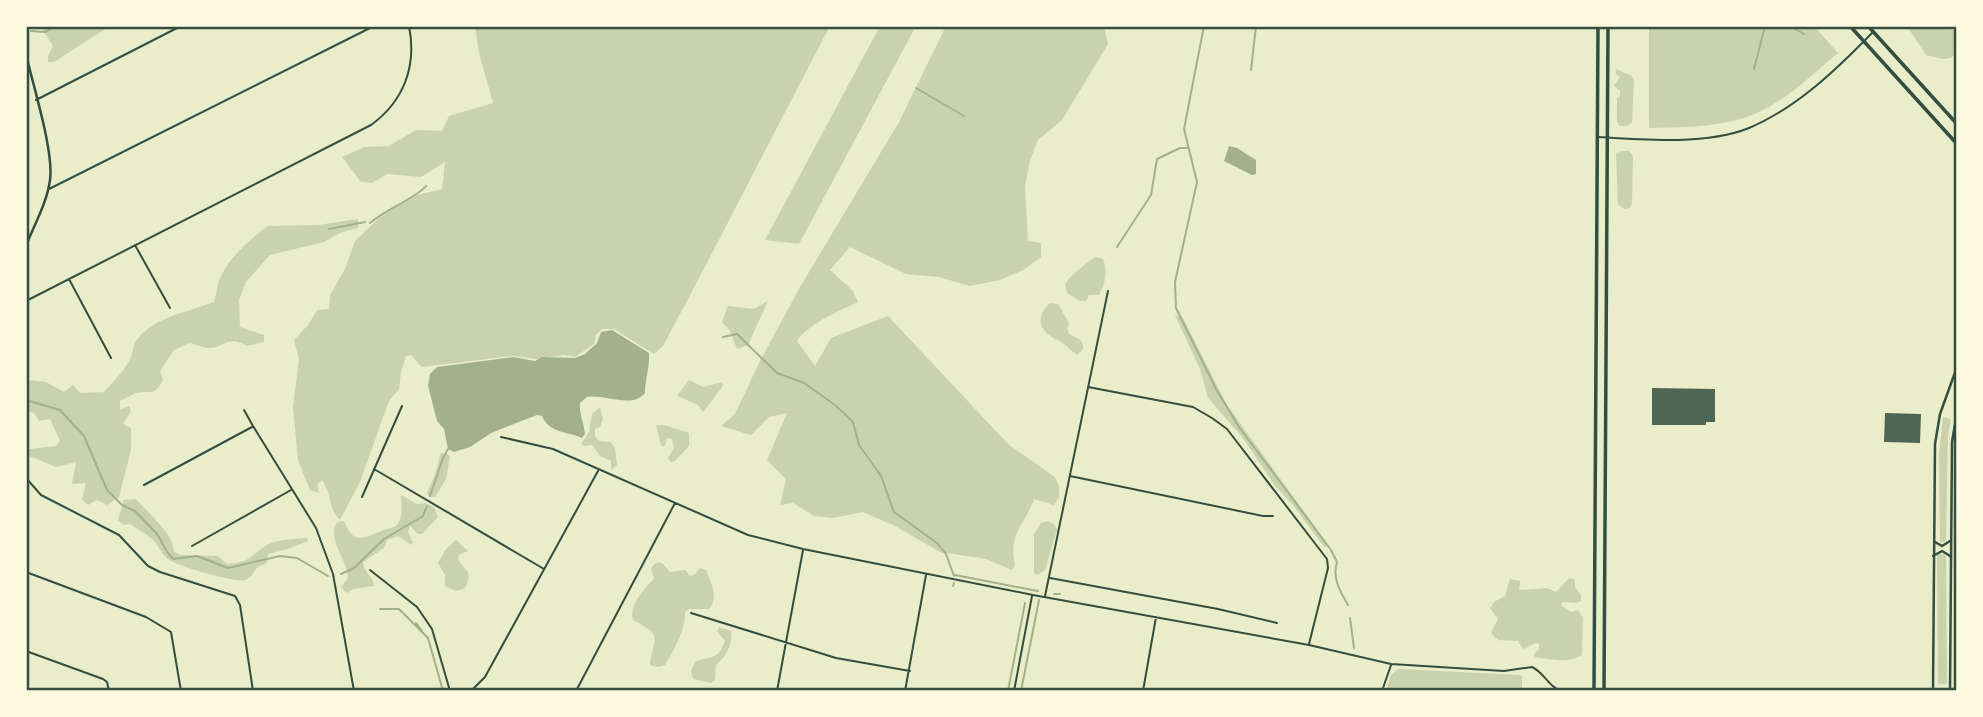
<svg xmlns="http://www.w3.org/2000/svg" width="1983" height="717" viewBox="0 0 1983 717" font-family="'Times New Roman',serif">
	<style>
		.green { fill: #cad2ad }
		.water { fill: #a3b18a }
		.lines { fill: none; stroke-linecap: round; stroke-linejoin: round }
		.stream { stroke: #a3b18a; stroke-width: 2 }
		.building { fill: #4f6655 }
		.minor { stroke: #344e41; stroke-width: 2 }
		.tertiary { stroke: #344e41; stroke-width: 2.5 }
		.primary { stroke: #344e41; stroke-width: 3.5 }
		.neatline { fill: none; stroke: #344e41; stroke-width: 2.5 }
	</style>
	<rect width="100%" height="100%" fill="#e9edc9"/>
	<path class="green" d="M40 26H110L54 62H48V56L53 46Z
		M475 26H830C774 132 720 240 663 346L654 354 614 329H602L596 335 594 344 575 357 564 355 536 359 513 356 422 367 411 355 406 356 401 372 399 389 389 401 360 482 340 520C328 509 332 494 322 480L317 484 319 493 310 490 298 460 293 407 299 359 294 340 308 325 317 310 329 309 330 295 345 269 355 241 379 218 413 196 442 189 445 162 421 177 387 174 372 183 361 182 342 157 365 147 389 146 416 130 442 131 449 116 493 103 479 53Z
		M880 26H916L799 244 765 240Z
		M946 26 1104 27 1108 44 1062 120 1038 140 1030 160 1025 187 1028 241 1041 243V257L1023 270 1000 280 970 286 939 277 906 274 850 247 830 270 853 291 858 302C839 311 808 324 797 341L815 366 831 338 888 316 1009 445 1055 477 1059 486V497L1054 505 1034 499C1024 527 1008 533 1015 565L1012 570 986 559 940 552 895 526 863 512 833 518 814 516 793 503 780 505 786 479 767 460 787 413 769 417 751 435 721 426 735 414 759 363 800 287 899 122Z
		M1649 26H1814L1838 53C1815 72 1792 95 1765 109 1730 128 1687 127 1649 128Z
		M1907 26H1946L1957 33V51L1951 58 1943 59 1926 55Z
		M1616 69 1632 76 1634 80 1632 123 1626 126H1620L1617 122V98L1620 96V91L1614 86 1620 77 1616 74Z
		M1623 151H1629L1633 156 1632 203 1630 208 1625 209 1618 205 1616 153Z
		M358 219V228L340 233 324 242 270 255 246 282 239 300 240 327 264 335V342L247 346C227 334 225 349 207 348 201 347 195 344 189 343L174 350 160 371 163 380C154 397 152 390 137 393 132 394 125 399 120 401V410L129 406 131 411 123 424 131 428V450L119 497 107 505 97 500 88 505 82 500 86 483 72 484 76 462 56 467 29 456V449L56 446 60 441 50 419 39 421 35 414 26 410V380L46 382 64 392 73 385 80 393 104 392C114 381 125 370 131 357 133 352 133 346 136 341 153 317 188 312 214 302 217 294 217 283 221 276 230 257 251 238 268 226L318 225Z
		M1095 257 1103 259C1108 270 1105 285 1099 295H1089L1086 301H1080L1067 293 1065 284C1073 273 1084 265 1095 257Z
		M768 301 748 345 737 349 730 331 722 322 728 306 754 309Z
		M1050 303 1058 304 1069 323 1067 329 1070 335C1078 338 1084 340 1083 349L1077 355C1071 351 1066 344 1059 341 1041 332 1033 320 1050 303Z
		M1175 315 1183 318 1227 405 1329 546 1324 547 1293 505 1275 486 1243 438 1208 398 1200 369Z
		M689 380 703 387 722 382 723 386 703 412 698 405 677 396Z
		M600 407 603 419 600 427 595 429V436L599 441 610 442 615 448 617 465 611 470V461L600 456 592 445 584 446 581 444 589 432 592 414Z
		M1943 417 1951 419 1948 437 1946 541 1940 543 1939 454Z
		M656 425H664L689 433V446L675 461 671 462 668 458 674 448 672 439 667 438 665 446H661Z
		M441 453H446L450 457 446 479 435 497H430L427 494C429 486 434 479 436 471 438 465 438 460 441 453Z
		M401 495 417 504 425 503 434 507 438 517 422 534H418L410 526 408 532 413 542 411 545 398 536 387 540 384 548 363 562C363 572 374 576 374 586L353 589 347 593 341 587 348 578C348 560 326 540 337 522L344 521C354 546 363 538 384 530 389 528 395 528 398 523 404 515 401 504 401 495Z
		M136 499C148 513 174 534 174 552L181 555 218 556 227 564C252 562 249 556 267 545 279 539 294 539 307 538L308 541 285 550 268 554 267 563C263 565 260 566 257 568 252 573 253 577 245 580 235 583 182 567 171 561 162 556 160 547 153 540 147 534 137 529 130 524L124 525 118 520 124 500Z
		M1048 521 1054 524 1057 530 1045 570 1037 575 1034 573V534L1041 523Z
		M456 540 468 551 459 555 458 559C465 572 474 570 465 588L456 591 445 586V575L438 563 446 549Z
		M1939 553 1945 555 1946 559 1947 684H1938L1937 555Z
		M659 562 663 564 670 572 685 570 690 576 694 575 700 568 706 570C711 584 719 596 709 609H689L685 612C686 629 674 650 665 665L658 667 650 665V662C656 634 661 635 633 620 629 603 644 591 654 578L651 569 654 564Z
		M1572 578 1575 580V587L1581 595V601L1576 603 1562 602 1561 605 1571 612 1578 610 1583 618 1582 655C1569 664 1550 659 1535 657L1534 654 1539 649V644L1536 643 1523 649 1518 641 1498 640 1491 633 1498 619 1490 608 1494 602 1505 596 1510 579 1520 581 1519 590 1547 588 1556 592 1568 579Z
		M719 627 731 631C733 644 726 657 716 665L715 680 711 683 693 679 691 671 695 662C713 655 718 660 725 641L717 631Z
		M1398 669 1520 675 1522 676V691H1386L1391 675Z"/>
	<path class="water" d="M1229 146 1237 148 1256 160V174L1252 175 1224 161Z
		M612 330 649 353C650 367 645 379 645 393 632 409 605 394 587 397L580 403C579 414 584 423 585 434L582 438C566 431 549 433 542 416L537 415 491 433 470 447 454 452 448 449 444 429 437 421 428 385 430 374 437 367 513 357 535 361 542 357 575 358 585 354 597 343 601 332Z"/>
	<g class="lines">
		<path class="stream" d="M1204 26 1184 129 1197 182 1175 282 1176 308 1216 389 1239 427 1331 550 1337 562C1332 578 1340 591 1348 605
			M1790 26 1804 34
			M31 31 45 32 56 26
			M1754 69 1765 26
			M1251 70 1256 26
			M916 88 964 116
			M370 223C384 210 418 197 426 186
			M329 229 365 222
			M1117 247 1151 195 1157 159 1180 148H1188
			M723 337 737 334 777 373 804 383 835 405 853 422 859 445 881 476 894 512 937 543 946 554 954 576
			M26 400 60 410 84 436 107 490 122 505 135 511 157 534 168 553 173 559 197 556 228 568 280 556 297 558 328 576
			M430 496 443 458 448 449
			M341 574 354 568 384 539 423 516 427 506
			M955 575 1038 591
			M953 586 954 583
			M1054 594H1060
			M380 609H399L428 638 443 691
			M1350 618 1354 648
			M416 623 422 631
			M1008 691 1025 603
			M1021 691 1039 600"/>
	</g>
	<path class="building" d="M1652 388 1715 389V422H1706V425H1652Z
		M1885 413 1921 414 1920 443 1884 442Z"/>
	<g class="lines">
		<path class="minor" d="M36 100 181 26
			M1599 137C1644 140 1707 145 1749 128 1797 108 1838 68 1873 32
			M49 189 374 26
			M135 245 170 308
			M69 279 111 358
			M26 301 371 125C404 101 417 66 409 26
			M1088 387 1193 407 1212 418 1227 429 1327 559 1328 568 1309 644
			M244 410 253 426 316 528 333 574 354 691
			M501 437 553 449 748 535 803 549 1033 595 1309 645 1391 664 1504 671 1532 667C1545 673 1548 687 1562 691
			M374 469 544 569
			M1070 476 1263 516H1273
			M26 478 41 495 119 535 148 566 160 572 235 596 240 605 253 691
			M144 485 252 427
			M362 497 402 406
			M192 546 291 490
			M370 570 417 607 432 629 450 691
			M26 572 146 617 171 632 181 691
			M1050 578 1218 609 1277 623
			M1045 596 1108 291
			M691 613 836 658 910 671
			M26 651 103 679 107 682 109 691
			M471 691 485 677 598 471
			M576 691 675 503
			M777 691 803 550
			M905 691 926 575
			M1014 691 1032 596
			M1143 691 1156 617
			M1382 691 1391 665"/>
		<path class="tertiary" d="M26 54C33 86 54 151 50 180 47 203 34 225 26 246
			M1935 542 1942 546 1950 541
			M1933 556 1942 551 1950 556
			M1933 691 1935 444 1940 414 1957 367
			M1950 691 1952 442 1957 412"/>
		<path class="primary" d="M1850 26 1957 144
			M1868 26 1957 124
			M1594 691 1598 26
			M1604 691 1608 26"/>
	</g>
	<rect width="1983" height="717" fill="none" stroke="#fefae0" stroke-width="56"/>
	<rect x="28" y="28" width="1927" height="661" class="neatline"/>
</svg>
